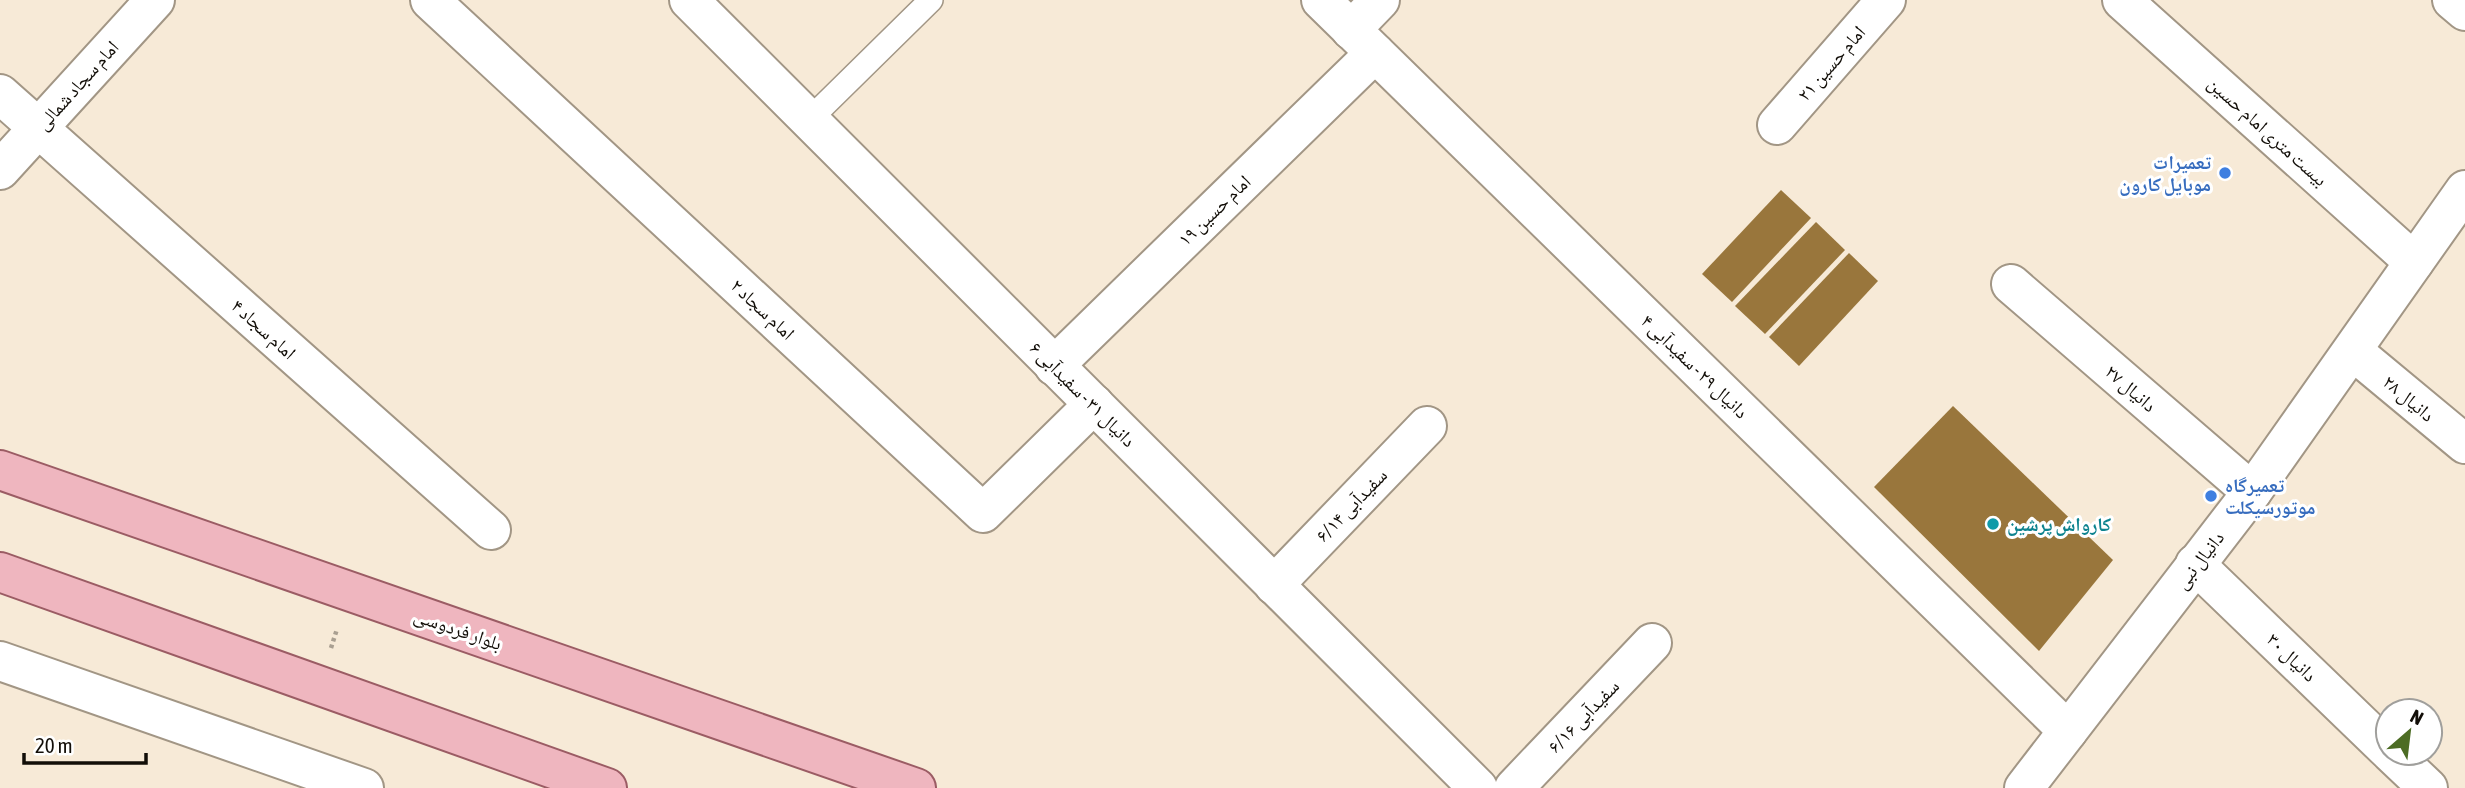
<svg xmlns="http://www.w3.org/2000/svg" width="2465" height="788" font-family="'Asap Condensed','Noto Naskh Arabic',sans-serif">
<rect width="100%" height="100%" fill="#f7ead7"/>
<g fill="#99763c">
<path d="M1781 190 1811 218 1732 302 1702 274Z"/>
<path d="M1816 222 1845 250 1765 334 1735 306Z"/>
<path d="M1849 253 1878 281 1799 366 1769 337Z"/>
<path d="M1953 406 2113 560 2039 651 1874 487Z"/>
</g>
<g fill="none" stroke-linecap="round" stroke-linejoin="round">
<defs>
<path id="service" d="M809 120 931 0"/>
<g id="minor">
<path d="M430 0 983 513 1094 404"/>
<path d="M689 0 1478 788"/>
<path d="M1321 0 2068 731"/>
<path d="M2452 0 2465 11"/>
<path d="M1351 30 1380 0"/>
<path d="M0 94 491 530"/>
<path d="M1777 125 1886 0"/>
<path d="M0 170 155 0"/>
<path d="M2011 284 2252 492"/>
<path d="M2353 351 2465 444"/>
<path d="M1054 366 1375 53"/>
<path d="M2195 564 2388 750"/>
<path d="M1274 585 1427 426"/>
<path d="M0 661 364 788"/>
<path d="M2391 753 2428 788"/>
<path d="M1514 788 1652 643"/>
</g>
<g id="secondary">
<path d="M2122 0 2414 262"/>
<path d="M2024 788 2252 492 2465 190"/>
</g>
<g id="primary">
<path d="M0 470 916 788"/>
<path d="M0 572 607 788"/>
</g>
</defs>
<use href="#service" stroke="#a29685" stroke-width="26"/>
<use href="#minor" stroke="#a29685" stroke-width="42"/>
<use href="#secondary" stroke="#a29685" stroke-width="42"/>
<use href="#primary" stroke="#9b5c64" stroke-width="42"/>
<path stroke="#a99f91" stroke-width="4.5" stroke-dasharray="3.5 3.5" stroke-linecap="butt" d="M331 648 337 629"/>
<use href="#service" stroke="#fff" stroke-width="23"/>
<use href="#minor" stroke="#fff" stroke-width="38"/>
<use href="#secondary" stroke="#fff" stroke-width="38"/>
<use href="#primary" stroke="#efb6bf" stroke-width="38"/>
</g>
<g fill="#3f7fe0" stroke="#fff" stroke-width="2.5">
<circle cx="2225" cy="173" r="7"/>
<circle cx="2211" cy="496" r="7"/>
</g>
<circle fill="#0f9aa8" stroke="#fff" stroke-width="2.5" cx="1993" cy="524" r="7"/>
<g text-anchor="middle" stroke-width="6" stroke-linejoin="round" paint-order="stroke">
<g font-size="19" fill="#120e08" stroke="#fff">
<text transform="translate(1831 63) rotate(-49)" y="7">امام حسین ۲۱</text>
<text transform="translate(77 85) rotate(-48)" y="7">امام سجاد شمالی</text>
<text transform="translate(2268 131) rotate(42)" y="7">بیست متری امام حسین</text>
<text transform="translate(1214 210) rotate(-44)" y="7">امام حسین ۱۹</text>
<text transform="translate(763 309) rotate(43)" y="7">امام سجاد ۲</text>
<text transform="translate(264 329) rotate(42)" y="7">امام سجاد ۴</text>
<text transform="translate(1695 366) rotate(44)" y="7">دانیال ۲۹ - سفیدآبی ۴</text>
<text transform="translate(2131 388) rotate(41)" y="7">دانیال ۲۷</text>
<text transform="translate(1083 394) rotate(45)" y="7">دانیال ۳۱ - سفیدآبی ۶</text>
<text transform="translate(2409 398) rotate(40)" y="7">دانیال ۲۸</text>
<text transform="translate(1351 505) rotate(-46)" y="7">سفیدآبی ۶/۱۴</text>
<text transform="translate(2199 560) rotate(-52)" y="7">دانیال نبی</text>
<text transform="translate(458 629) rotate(19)" y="7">بلوار فردوسی</text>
<text transform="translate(2292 657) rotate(44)" y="7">دانیال ۳۰</text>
<text transform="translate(1583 716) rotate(-46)" y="7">سفیدآبی ۶/۱۶</text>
</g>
<g font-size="19" font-weight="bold" fill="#366cbe" stroke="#fff" text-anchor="end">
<text x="2211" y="169">تعمیرات<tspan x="2211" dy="22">موبایل کارون</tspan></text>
<text x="2225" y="492" text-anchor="start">تعمیرگاه<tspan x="2225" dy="22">موتورسیکلت</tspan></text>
</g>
<g font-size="19" font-weight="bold" fill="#0d838f" stroke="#fff" text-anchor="start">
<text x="2007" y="531">کارواش پرشین</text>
</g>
</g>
<g transform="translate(2409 732) rotate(28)"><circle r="33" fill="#ffffff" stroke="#a09f9c" stroke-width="2"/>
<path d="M0-5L12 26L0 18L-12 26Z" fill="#4c6c23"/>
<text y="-10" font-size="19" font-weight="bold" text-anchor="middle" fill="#120e08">N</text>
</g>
<path d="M24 753v10h122v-10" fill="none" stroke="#120e08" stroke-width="3.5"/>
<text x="35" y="753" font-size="21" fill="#120e08" stroke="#ffffff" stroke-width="5" paint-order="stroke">20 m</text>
</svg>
